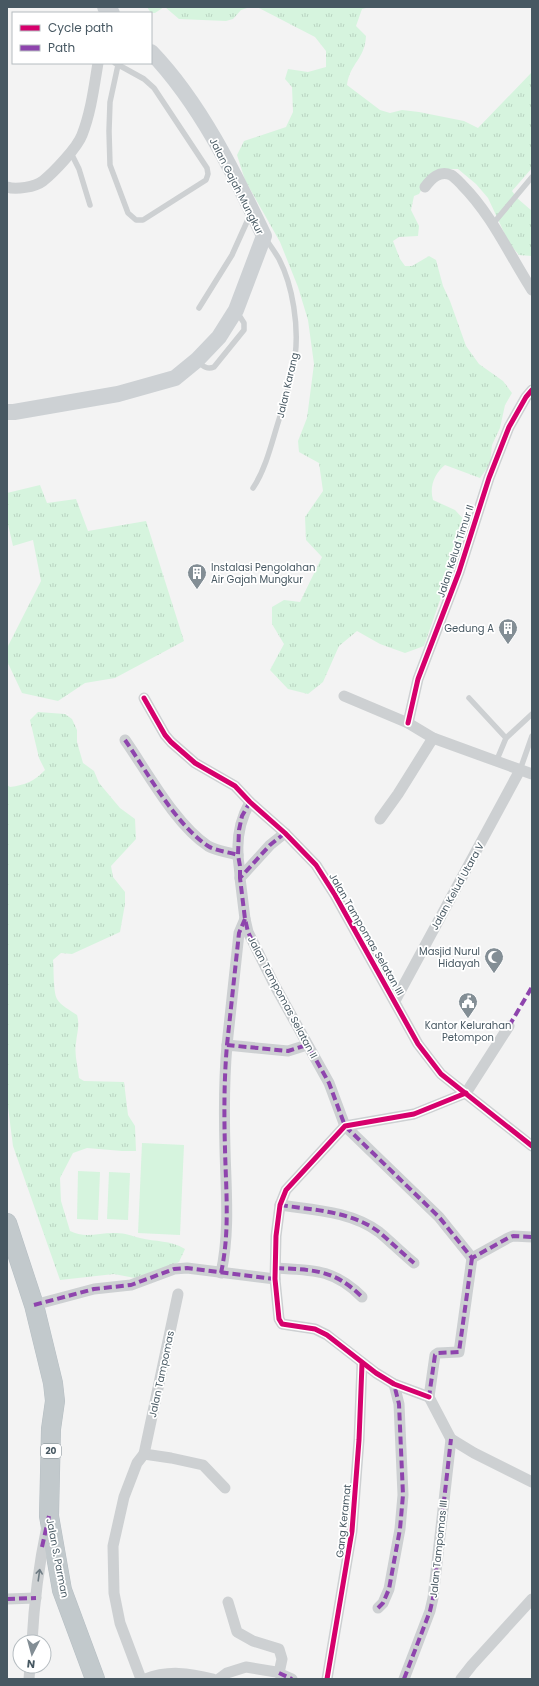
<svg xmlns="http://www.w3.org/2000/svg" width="539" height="1686" font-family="Poppins,sans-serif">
<defs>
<pattern id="grass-tufts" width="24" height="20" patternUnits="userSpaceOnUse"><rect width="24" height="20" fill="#d6f4de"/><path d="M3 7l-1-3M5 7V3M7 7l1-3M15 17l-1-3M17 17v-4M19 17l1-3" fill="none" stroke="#b9d3c1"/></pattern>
</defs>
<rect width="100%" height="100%" fill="#f3f3f3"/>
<g fill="url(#grass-tufts)">
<path d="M147 7H164L155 13H151Z"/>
<path d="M165 7H250L241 10 233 19 226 21 179 19Z"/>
<path d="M257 7H370L362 9 356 26 366 36C365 59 350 63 347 85L380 110 390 113 402 110 419 112 464 121 478 128 532 72V168L512 191 517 198 532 211V256L519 255 509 243 488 198 476 184 458 169H444L424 185 419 194 414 196 411 210 419 226 418 236 399 237 393 241 400 259 405 266H412L429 256 436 260 443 286 450 301 466 346 479 364 503 381 512 393 505 405 500 428 492 445 490 464 480 478 445 465C435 473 429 486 433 500L455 510 467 523 424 646 405 653 380 644 357 631 339 646 323 682 308 694 288 689 270 670 284 644 272 624V607L284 600 300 602 322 557 306 540 305 517 323 491 319 463 299 452 298 441 307 418 314 364 308 320 298 287 280 242 245 180 237 155 244 141 286 127 293 112 292 87 285 79 288 69 308 72 326 67V51L315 37Z"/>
<path d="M40 485 47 503 76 499 88 531 146 521 184 641 115 678 85 683 58 701 22 693 7 661V648L41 581 33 540 13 546 7 520V493Z"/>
<path d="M38 712 65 714 72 719 77 730V742L83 763 94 771 99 783 120 808 135 819 136 839 111 866 113 877 125 892V904L120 932 72 954 61 953 53 960C54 969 53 991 57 999 61 1006 70 1010 77 1015 80 1026 77 1032 76 1043 74 1054 78 1067 79 1078L84 1081 124 1082 128 1115 135 1126 136 1151H122L87 1148 73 1153 60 1178 61 1201 70 1231C85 1239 101 1232 116 1233 125 1233 132 1236 140 1238 156 1242 170 1240 185 1249L179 1262 166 1269 140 1279 114 1274 60 1280 13 1146 7 1099V785L10 787C25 785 35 781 45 770L39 758 30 720Z"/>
</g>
<g fill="#d6f4de">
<path d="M142 1143 184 1145 180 1235 138 1233Z"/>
<path d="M78 1171 100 1172 98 1220 77 1219Z"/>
<path d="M109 1172 130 1173 128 1220 107 1219Z"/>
</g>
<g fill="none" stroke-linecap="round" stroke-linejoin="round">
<defs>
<path id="trunk" d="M7 1223 34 1305 53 1383 55 1401 51 1429 49 1516 62 1590 95 1679"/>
</defs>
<use href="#trunk" stroke="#b6bec3" stroke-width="20"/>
<g stroke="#cdd0d2" stroke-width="5.5">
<path d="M115 63 144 79 154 88 207 168 208 174 206 180 143 220H136L128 213 110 165 109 131 110 102 118 65"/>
<path d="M71 153 79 169 90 205"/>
<path d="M492 225 532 177"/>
<path d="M199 308 232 255 250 215"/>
<path d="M197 361C203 366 207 370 214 367L244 330V323L237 312"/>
<path d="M253 488C265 470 271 446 277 426 284 403 292 380 295 357 299 327 293 286 279 259 275 252 270 245 265 238"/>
<path d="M469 698 506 738"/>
<path d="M496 762 506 738 532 714"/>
<path d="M520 770 532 736"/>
</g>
<g stroke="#cdd0d2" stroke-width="11">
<path d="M7 187C16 190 35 187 43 181 54 172 77 148 82 135 91 112 94 87 98 63"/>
<path d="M425 187C431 179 439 170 451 175 455 177 459 182 462 185 492 215 510 256 532 290"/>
<path d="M344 696 408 723 433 738 532 774"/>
<path d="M144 698 165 735 171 742 195 763 235 786 250 802 285 833 316 865 335 895 418 1044 441 1074 532 1146"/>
<path d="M408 723 418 679 459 572 489 478 509 427 526 397 532 390"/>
<path d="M125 740C148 773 175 824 208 846 216 851 229 852 238 855"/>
<path d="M380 819 398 794 433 738"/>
<path d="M285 833 270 845 240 878 245 919 248 932 275 986 329 1083 345 1126 439 1217 472 1258 508 1238 513 1236 532 1237"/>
<path d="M240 878C240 869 238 861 238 853 237 834 241 818 250 802"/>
<path d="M395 1001 520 770"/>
<path d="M227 1045 239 933 245 919"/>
<path d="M466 1093 509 1026"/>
<path d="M280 1205C313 1210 351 1211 379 1232 391 1242 402 1253 414 1263"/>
<path d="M472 1258 459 1352 438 1353 435 1355 429 1397 451 1439 474 1453 532 1482"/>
<path d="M276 1268C313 1270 334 1269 362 1297"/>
<path d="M221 1273C230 1232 226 1191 225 1149 224 1114 224 1079 227 1045L288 1051 307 1045"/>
<path d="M178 1294 144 1454 171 1458 203 1465 225 1488"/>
<path d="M34 1305 94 1289 131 1285 174 1269 187 1268 275 1279"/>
<path d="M429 1397 394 1384 376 1373 327 1335 315 1329 282 1324 279 1319 275 1279 276 1236 280 1205 286 1190 345 1126 414 1114 466 1093"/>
<path d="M7 1599 36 1598"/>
<path d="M228 1602 237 1632 253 1641 279 1649 282 1659 279 1673"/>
<path d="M378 1608 383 1603 389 1589 400 1529 403 1495 399 1404 394 1384"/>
<path d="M32 1642C34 1603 39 1564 47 1526"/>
<path d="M29 1679 30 1666"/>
<path d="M141 1679 120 1623 114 1593 113 1546 124 1497 137 1463 144 1454"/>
<path d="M145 1679C168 1670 189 1673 213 1679"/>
<path d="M219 1679 227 1673 246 1667 276 1672 292 1679"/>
<path d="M327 1679 352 1531 359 1440 362 1364"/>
<path d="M404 1679 430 1611 433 1598 451 1439"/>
<path d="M461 1679 472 1665 532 1599"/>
</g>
<g stroke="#cdd1d4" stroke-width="16">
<path d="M105 7 112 13"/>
<path d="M7 412H14L118 394 175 378 197 360 219 337 236 310 264 236C234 173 200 103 151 52"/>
</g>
<use href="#trunk" stroke="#c2c9cc" stroke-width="19"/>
<g stroke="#8e44ad" stroke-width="4" stroke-dasharray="8 4" stroke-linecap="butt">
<path d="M125 740C148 773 175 824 208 846 216 851 229 852 238 855"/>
<path d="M285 833 270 845 240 878 245 919 248 932 275 986 329 1083 345 1126 439 1217 472 1258 508 1238 513 1236 532 1237"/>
<path d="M240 878V866L238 855 239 830 242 816 250 802 247 799"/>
<path d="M509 1026 532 987"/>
<path d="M227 1045 239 933 245 919"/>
<path d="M280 1205C313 1210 351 1211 379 1232 391 1242 402 1253 414 1263"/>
<path d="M276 1268C313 1270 334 1269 362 1297"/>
<path d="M221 1273C230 1232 226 1191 225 1149 224 1114 224 1079 227 1045L288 1051 307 1045"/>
<path d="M34 1305 94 1289 131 1285 174 1269 187 1268 275 1279"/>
<path d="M428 1396 429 1397 435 1355 438 1353 459 1352 472 1258"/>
<path d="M42 1547 49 1516"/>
<path d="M7 1599 36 1598"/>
<path d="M378 1608 383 1603 389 1589 400 1529 403 1495 399 1404 394 1384"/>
<path d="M279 1673 292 1679"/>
<path d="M404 1679 430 1611 433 1598 451 1439"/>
</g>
<defs>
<g id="cycleway">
<path d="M144 698 165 735 171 742 195 763 235 786 250 802 285 833 316 865 335 895 418 1044 441 1074 532 1146"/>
<path d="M408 723 418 679 459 572 489 478 509 427 526 397 532 390"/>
<path d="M429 1397 394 1384 376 1373 327 1335 315 1329 282 1324 279 1319 275 1279 276 1236 280 1205 286 1190 345 1126 414 1114 466 1093"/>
<path d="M327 1679 352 1531 359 1440 362 1364"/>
</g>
</defs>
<use href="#cycleway" stroke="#fff" stroke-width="8"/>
<use href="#cycleway" stroke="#d6006c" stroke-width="5"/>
</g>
<defs><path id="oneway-shaft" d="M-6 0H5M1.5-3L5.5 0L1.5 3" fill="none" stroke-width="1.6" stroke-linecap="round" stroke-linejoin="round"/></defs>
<use stroke="#6f7c84" href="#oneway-shaft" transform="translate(39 1575) rotate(-82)"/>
<defs>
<symbol id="building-pin" viewBox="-11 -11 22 30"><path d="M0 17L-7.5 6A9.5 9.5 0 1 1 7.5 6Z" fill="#838e95" stroke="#fff"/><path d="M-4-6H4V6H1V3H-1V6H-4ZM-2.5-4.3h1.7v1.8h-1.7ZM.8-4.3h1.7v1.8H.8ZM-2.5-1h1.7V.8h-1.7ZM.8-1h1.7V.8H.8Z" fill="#fff"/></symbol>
<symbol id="mosque-pin" viewBox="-11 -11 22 30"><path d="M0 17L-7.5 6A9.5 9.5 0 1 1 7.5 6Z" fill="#838e95" stroke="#fff"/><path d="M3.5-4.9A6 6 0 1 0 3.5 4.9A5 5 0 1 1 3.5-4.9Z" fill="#fff"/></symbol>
<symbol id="civic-pin" viewBox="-11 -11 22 30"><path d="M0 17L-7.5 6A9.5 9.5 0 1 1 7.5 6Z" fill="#838e95" stroke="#fff"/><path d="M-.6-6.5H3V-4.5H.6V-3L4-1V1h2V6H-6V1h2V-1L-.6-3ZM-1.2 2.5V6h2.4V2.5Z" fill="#fff"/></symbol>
</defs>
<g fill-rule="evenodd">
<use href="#building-pin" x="186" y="562" width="22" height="30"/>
<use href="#building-pin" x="497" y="617" width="22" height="30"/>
<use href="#mosque-pin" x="483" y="946" width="22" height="30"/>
<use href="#civic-pin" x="457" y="991" width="22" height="30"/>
</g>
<g text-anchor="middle" stroke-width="3.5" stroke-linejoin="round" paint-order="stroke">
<rect fill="#fff" stroke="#7e8a91" stroke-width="1" x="41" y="1444" width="20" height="14" rx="3"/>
<g font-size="9" font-weight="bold" fill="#475862">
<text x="51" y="1454">20</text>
</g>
<g font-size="10" fill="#475862" stroke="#fff">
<text transform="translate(237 186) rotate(63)" y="4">Jalan Gajah Mungkur</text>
<text transform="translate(287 385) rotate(-77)" y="4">Jalan Karang</text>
<text transform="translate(455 551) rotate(-72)" y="4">Jalan Kelud Timur II</text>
<text transform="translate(457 886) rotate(-61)" y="4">Jalan Kelud Utara V</text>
<text transform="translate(367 934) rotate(60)" y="4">Jalan Tampomas Selatan III</text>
<text transform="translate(283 997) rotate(62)" y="4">Jalan Tampomas Selatan II</text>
<text transform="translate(161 1374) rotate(-78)" y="4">Jalan Tampomas</text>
<text transform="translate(343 1521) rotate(-84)" y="4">Gang Keramat</text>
<text transform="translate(438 1549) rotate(-84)" y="4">Jalan Tampomas III</text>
<text transform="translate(58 1558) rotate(79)" y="4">Jalan S. Parman</text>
</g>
<g font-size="10" fill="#475862" stroke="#fff" text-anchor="end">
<text x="211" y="571" text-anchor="start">Instalasi Pengolahan<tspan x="211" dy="12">Air Gajah Mungkur</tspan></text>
<text x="494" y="632">Gedung A</text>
<text x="480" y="955">Masjid Nurul<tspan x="480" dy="12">Hidayah</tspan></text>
<text x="468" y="1029" text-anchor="middle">Kantor Kelurahan<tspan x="468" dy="12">Petompon</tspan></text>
</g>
</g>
<rect width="539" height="1686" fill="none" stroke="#475862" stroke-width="16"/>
<rect x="12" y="12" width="140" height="52" fill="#ffffff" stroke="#b5bcc0"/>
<rect x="20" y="25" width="20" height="6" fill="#d6006c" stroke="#b5bcc0"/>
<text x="48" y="32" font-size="12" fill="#475862">Cycle path</text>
<rect x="20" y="45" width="20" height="6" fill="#8e44ad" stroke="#b5bcc0"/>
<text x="48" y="52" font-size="12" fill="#475862">Path</text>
<g transform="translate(32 1654) rotate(186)"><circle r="19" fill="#ffffff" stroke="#b5bcc0"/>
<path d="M0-3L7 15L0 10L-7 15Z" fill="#838e95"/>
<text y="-6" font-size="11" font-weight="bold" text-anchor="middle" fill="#475862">N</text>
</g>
</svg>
